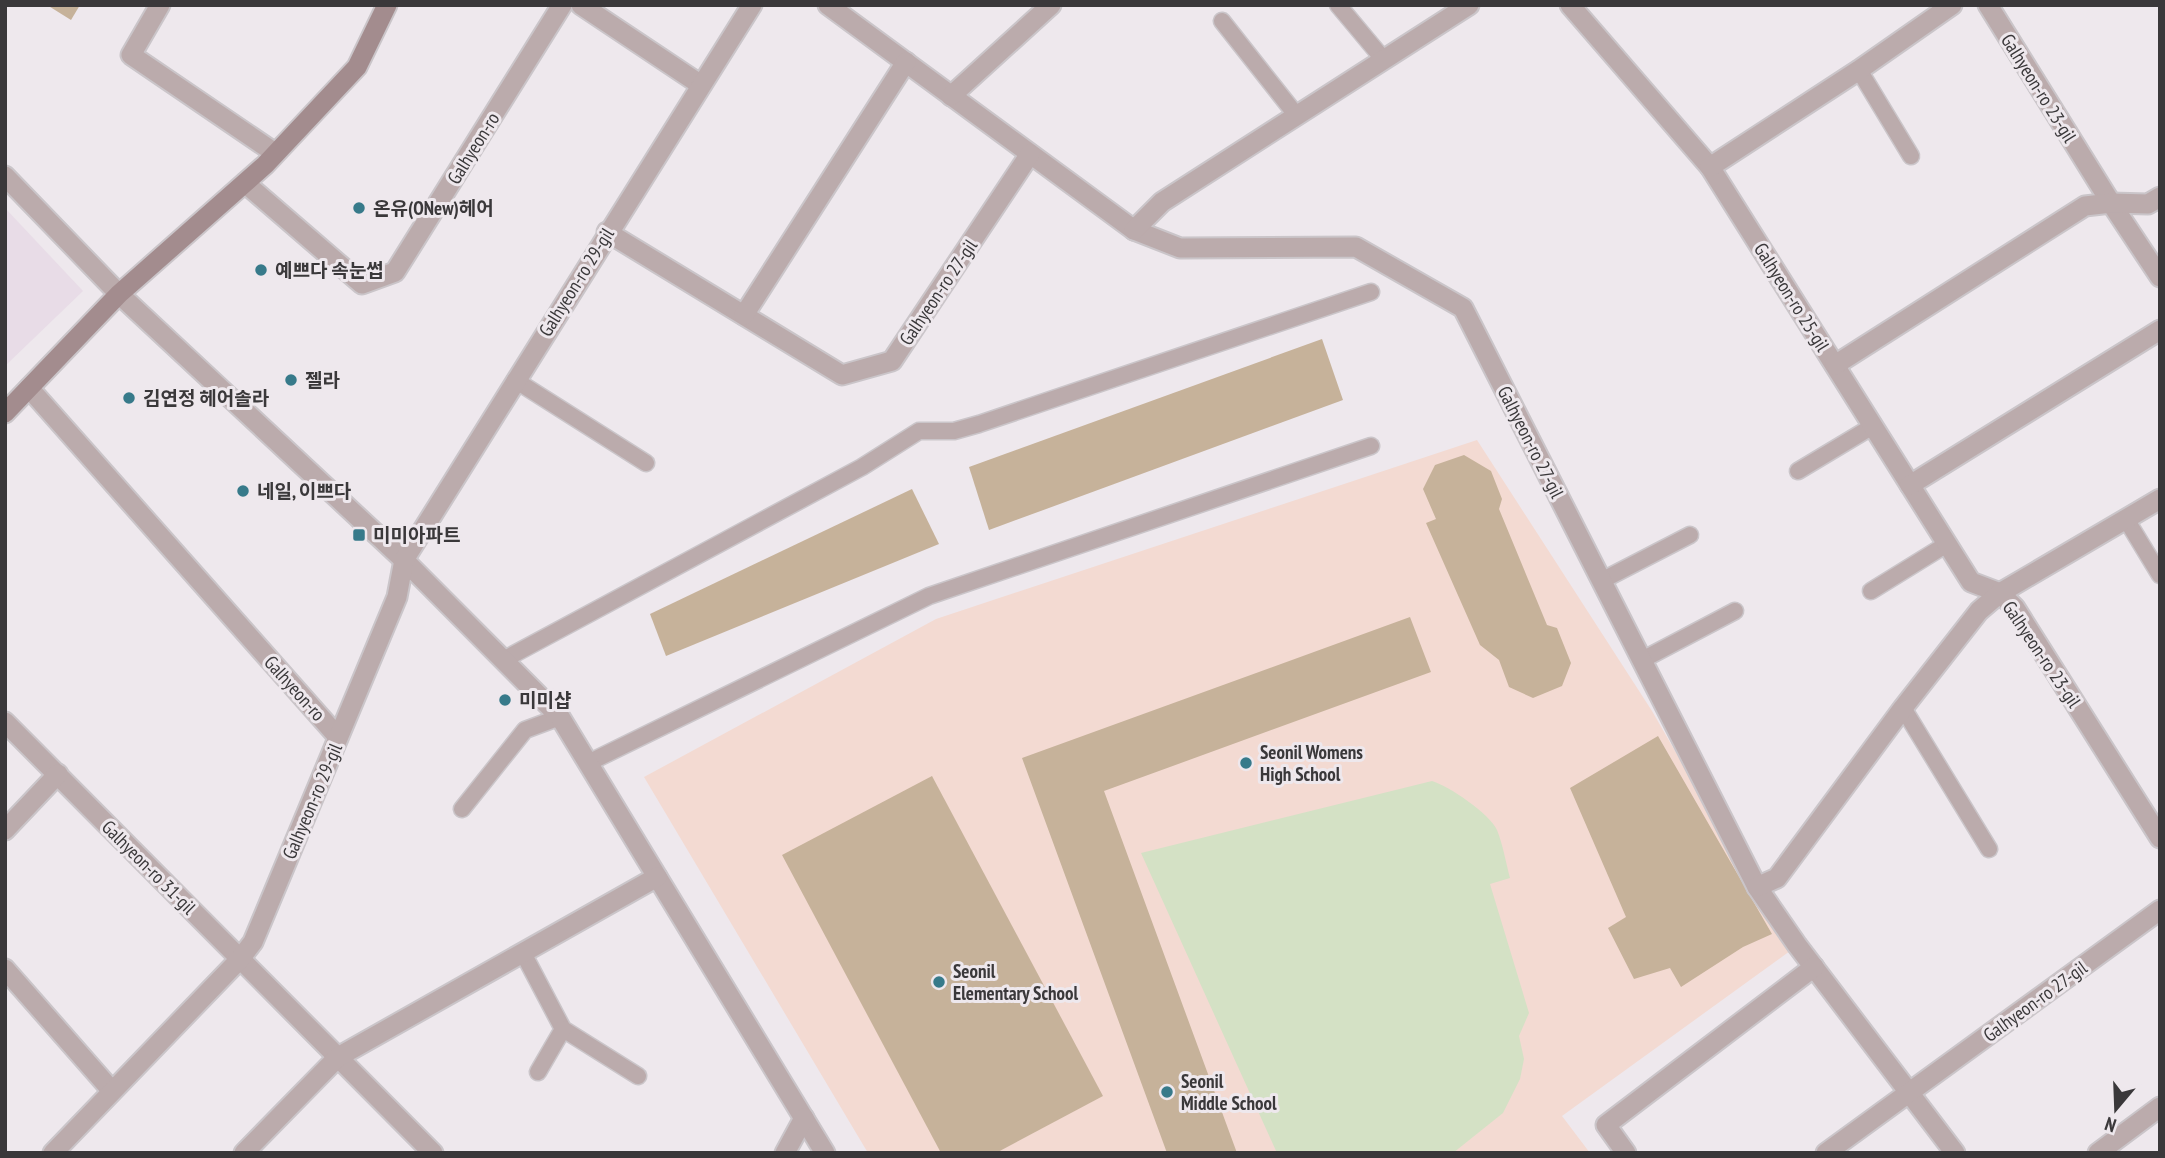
<svg xmlns="http://www.w3.org/2000/svg" width="2165" height="1158" font-family="'PT Sans Narrow','Noto Sans KR',sans-serif">
<rect width="100%" height="100%" fill="#eee8ed"/>
<path fill="#e8dce7" d="M5 208 83 291 5 366Z"/>
<path fill="#f3dad2" d="M1477 440 1652 711 1790 951 1562 1116 1590 1153H868L644 777 936 619Z"/>
<path fill="#d4e1c5" d="M1432 781C1449 786 1490 814 1497 830 1503 845 1506 863 1510 878L1490 884 1529 1013 1519 1036 1524 1059 1520 1079 1503 1113 1453 1153H1277L1141 853Z"/>
<g fill="#c6b29a">
<path d="M47 5H80L71 20Z"/>
<path d="M1322 339 1343 400 989 530 969 467Z"/>
<path d="M1464 455 1491 471 1502 499 1499 509 1547 625 1557 628 1571 663 1562 686 1533 698 1509 687 1499 660 1480 645 1426 523 1436 519 1423 489 1435 465Z"/>
<path d="M912 489 939 544 666 656 650 614Z"/>
<path d="M1410 617 1431 672 1104 791 1237 1153H1167L1022 758Z"/>
<path d="M1658 736 1772 934 1743 947 1681 987 1670 968 1634 979 1608 928 1626 917 1570 788Z"/>
<path d="M932 776 1103 1096 996 1153H941L782 855Z"/>
</g>
<g fill="none" stroke-linecap="round" stroke-linejoin="round">
<defs>
<g id="service">
<path d="M1338 5 1384 60"/>
<path d="M1222 21 1297 116"/>
<path d="M1859 70 1911 156"/>
<path d="M515 380 646 463"/>
<path d="M1798 471 1873 426"/>
<path d="M2126 519 2160 575"/>
<path d="M1601 581 1690 535"/>
<path d="M1871 591 1947 544"/>
<path d="M503 660 862 467 919 431H954L979 424 1371 292"/>
<path d="M1642 660 1735 611"/>
<path d="M1903 708 1989 849"/>
<path d="M588 763 929 596 1371 446"/>
<path d="M462 809 525 730 560 717"/>
<path d="M523 953 563 1029 638 1076"/>
<path d="M538 1072 563 1029"/>
</g>
<g id="minor">
<path d="M160 5 131 55 275 153"/>
<path d="M581 5 701 85"/>
<path d="M828 5 1134 230 1180 248 1356 247 1463 308 1757 887 1797 945 1955 1153"/>
<path d="M1570 5 1710 167 1971 582 2000 593 2015 608 2160 838"/>
<path d="M1988 5 2111 203 2160 277"/>
<path d="M951 96 1051 5"/>
<path d="M1710 167 1859 70 1952 5"/>
<path d="M5 176 119 294 404 560 560 717 825 1153"/>
<path d="M245 183 362 284 395 272 562 5"/>
<path d="M1134 230 1162 202 1469 5"/>
<path d="M607 232 842 375 892 361 1030 154"/>
<path d="M744 315 906 62"/>
<path d="M1835 365 2085 206 2111 203 2148 204 2160 197"/>
<path d="M29 388 338 737"/>
<path d="M1910 485 2160 330"/>
<path d="M5 722 433 1153"/>
<path d="M5 830 58 774"/>
<path d="M1757 887 1777 878 1903 708 1979 611 2000 593 2160 499"/>
<path d="M5 969 112 1091"/>
<path d="M53 1153 240 959 253 942 397 597 404 560 752 5"/>
<path d="M244 1153 338 1057 657 877"/>
<path d="M785 1153 804 1118"/>
<path d="M1626 1153 1606 1125 1814 967"/>
<path d="M1826 1153 2160 910"/>
<path d="M2098 1153 2160 1107"/>
</g>
<path id="secondary" d="M5 413 119 294 265 165 357 67 387 5"/>
</defs>
<use href="#service" stroke="#cac5c9" stroke-width="19"/>
<use href="#minor" stroke="#cac5c9" stroke-width="23"/>
<use href="#secondary" stroke="#cac5c9" stroke-width="23"/>
<use href="#service" stroke="#bbabac" stroke-width="16"/>
<use href="#minor" stroke="#bbabac" stroke-width="19"/>
<use href="#secondary" stroke="#a38c8e" stroke-width="19"/>
</g>
<g fill="#377a8a" stroke="#eee8ed" stroke-width="2.5">
<circle cx="359" cy="208" r="7"/>
<circle cx="261" cy="270" r="7"/>
<circle cx="291" cy="380" r="7"/>
<circle cx="129" cy="398" r="7"/>
<circle cx="243" cy="491" r="7"/>
<rect x="352" y="528" width="14" height="14" rx="3.5"/>
<circle cx="505" cy="700" r="7"/>
<circle cx="1246" cy="763" r="7"/>
<circle cx="939" cy="982" r="7"/>
<circle cx="1167" cy="1092" r="7"/>
</g>
<g text-anchor="middle" stroke-width="6" stroke-linejoin="round" paint-order="stroke">
<g font-size="19" fill="#3a383a" stroke="#eee8ed">
<text transform="translate(2039 88) rotate(58)" y="7">Galhyeon-ro 23-gil</text>
<text transform="translate(473 148) rotate(-58)" y="7">Galhyeon-ro</text>
<text transform="translate(576 282) rotate(-58)" y="7">Galhyeon-ro 29-gil</text>
<text transform="translate(938 292) rotate(-56)" y="7">Galhyeon-ro 27-gil</text>
<text transform="translate(1792 297) rotate(58)" y="7">Galhyeon-ro 25-gil</text>
<text transform="translate(1531 442) rotate(63)" y="7">Galhyeon-ro 27-gil</text>
<text transform="translate(2042 654) rotate(56)" y="7">Galhyeon-ro 23-gil</text>
<text transform="translate(295 688) rotate(48)" y="7">Galhyeon-ro</text>
<text transform="translate(312 801) rotate(-67)" y="7">Galhyeon-ro 29-gil</text>
<text transform="translate(149 867) rotate(45)" y="7">Galhyeon-ro 31-gil</text>
<text transform="translate(2035 1001) rotate(-36)" y="7">Galhyeon-ro 27-gil</text>
</g>
<g font-size="19" font-weight="bold" fill="#3a383a" stroke="#eee8ed" text-anchor="start">
<text x="373" y="215">온유(ONew)헤어</text>
<text x="275" y="277">예쁘다 속눈썹</text>
<text x="305" y="387">젤라</text>
<text x="143" y="405">김연정 헤어솔라</text>
<text x="257" y="498">네일, 이쁘다</text>
<text x="373" y="542">미미아파트</text>
<text x="519" y="707">미미샵</text>
<text x="1260" y="759">Seonil Womens<tspan x="1260" dy="22">High School</tspan></text>
<text x="953" y="978">Seonil<tspan x="953" dy="22">Elementary School</tspan></text>
<text x="1181" y="1088">Seonil<tspan x="1181" dy="22">Middle School</tspan></text>
</g>
</g>
<rect width="2165" height="1158" fill="none" stroke="#3a383a" stroke-width="14"/>
<g transform="translate(2116 1109) rotate(199)" stroke="#eee8ed" stroke-width="5" paint-order="stroke">
<path d="M0-5L12 26L0 18L-12 26Z" fill="#3a383a"/>
<text y="-10" font-size="19" font-weight="bold" text-anchor="middle" fill="#3a383a">N</text>
</g>
</svg>
